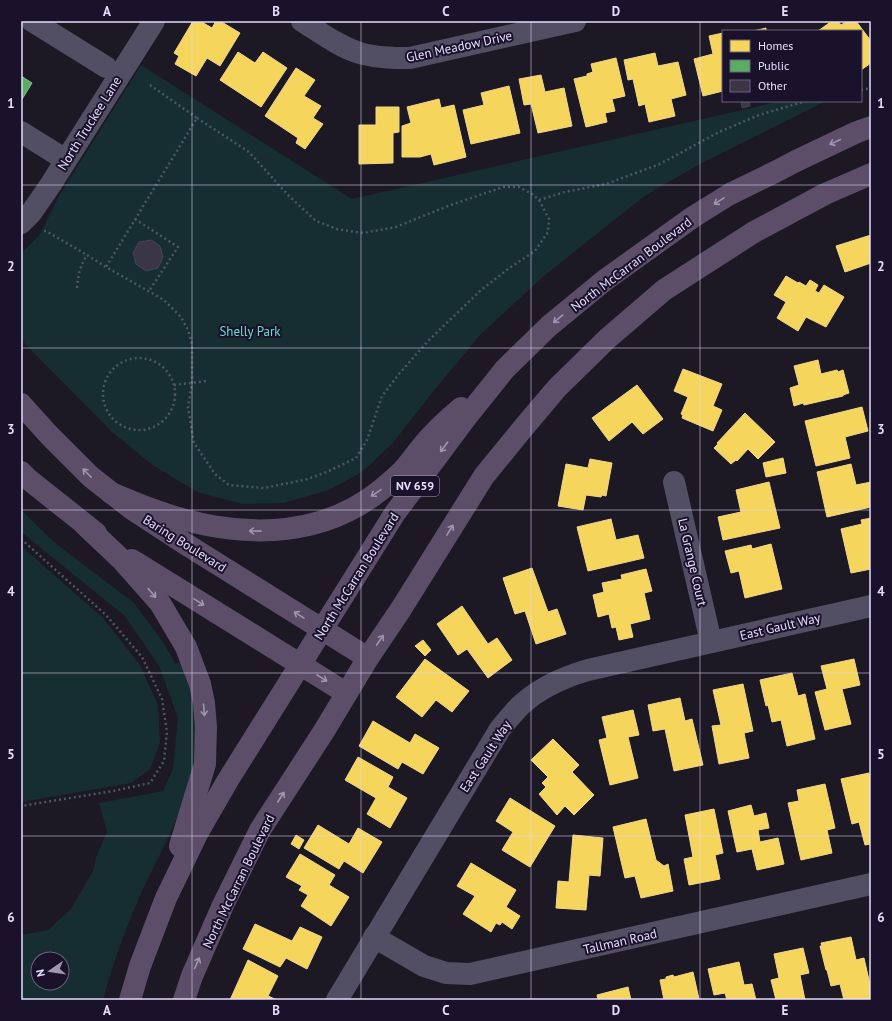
<svg xmlns="http://www.w3.org/2000/svg" width="892" height="1021" font-family="'PT Sans',sans-serif">
<rect width="100%" height="100%" fill="#1c1824"/>
<g fill="#162d31" fill-rule="evenodd">
<path d="M141 65 352 199 781 101 824 102 700 164 646 195 545 275 480 335 432 393 392 444 362 472 329 490 284 503 242 504 197 492 154 466 113 433 25 344 21 337V254L40 234 60 194Z"/>
<path d="M21 510 55 543 134 603 163 642 176 664 181 662C191 689 198 719 197 748 196 754 195 760 193 766 185 810 162 849 143 889 127 925 113 962 103 1000H21V935L48 930 71 909 93 871 96 857 107 832 99 803 163 791 173 769 178 718 159 666 125 616 21 532ZM38 959H62V983H38Z"/>
<path d="M21 546 103 618 140 665 158 705 160 743 150 769 131 783 21 802Z"/>
</g>
<g fill="#f6d55c" stroke="#f1d78c">
<path d="M193 21H200L212 28 216 21H220L240 33 220 66 207 58 196 76 175 64 179 56 174 53Z"/>
<path d="M832 21H838L841 25 847 21H856L871 41V63L861 70V31H818Z"/>
<path d="M766 28V31H753L762 29Z"/>
<path d="M723 33V91L703 96 694 59 713 54 709 36Z"/>
<path d="M238 52 255 63 263 52 287 68 261 107 220 80Z"/>
<path d="M655 53 658 66 678 62 686 95 671 99 675 116 649 122 645 104 639 106 633 79 628 80 624 60Z"/>
<path d="M616 58 625 96 612 99 615 111 605 113 607 122 586 127 574 79 587 76V74L593 72 591 64Z"/>
<path d="M296 68 315 80 304 96 321 106 313 118 323 124 305 149 296 143 298 138 265 116Z"/>
<path d="M541 75 545 92 564 88 572 126 538 133 531 104 524 105 519 79Z"/>
<path d="M509 86 520 133 471 144 463 110 484 105 481 93Z"/>
<path d="M439 99 441 108 454 105 466 157 434 165 431 154 420 157H402V126L411 123 407 107Z"/>
<path d="M376 107H399V132L393 133V163L359 164V125H376Z"/>
<path d="M871 235V263L845 272 836 246Z"/>
<path d="M786 276 798 283 799 282 806 286 810 280 818 285 815 291 819 293 824 285 844 297 826 327 806 317 798 331 777 318 786 302 774 295Z"/>
<path d="M818 360 821 374 837 370 838 372 843 370 849 393 843 395V396L804 405 803 403 794 406 790 388 799 385 794 366Z"/>
<path d="M683 369 722 384 713 406 722 410 713 431 682 418 683 415 681 414 688 397 674 391Z"/>
<path d="M637 385 663 419 643 434 632 422 609 441 592 418Z"/>
<path d="M862 407 868 431 845 437 850 458 816 466 805 421Z"/>
<path d="M745 413 775 442 758 459 748 449 737 461 736 460 731 464 714 448 718 444 717 443Z"/>
<path d="M783 458 786 473 766 477 763 463Z"/>
<path d="M590 459 612 463 606 496 602 495 601 497 586 495 583 510 558 506 566 464 588 468Z"/>
<path d="M851 464 856 485 871 482V507L827 517 817 472Z"/>
<path d="M769 482 780 528 723 540 718 517 741 512 736 490Z"/>
<path d="M871 518V569L851 573 841 529 862 524 861 520Z"/>
<path d="M611 519 616 540 638 535 644 558 588 571 577 527Z"/>
<path d="M771 544 782 589 745 598 739 571 731 573 725 551 751 545 752 549Z"/>
<path d="M532 568 548 612 557 609 566 634 536 644 525 611 515 614 503 578Z"/>
<path d="M646 569 652 591 644 593 650 619 630 624 633 637 619 640 616 627 612 628 609 614 598 617 593 595 604 592 602 583 622 579 621 575Z"/>
<path d="M462 606 488 644 497 638 512 660 488 678 467 649 458 655 437 624Z"/>
<path d="M423 640 431 650 425 656 415 646Z"/>
<path d="M425 659 469 691 452 712 436 700 422 717 396 697Z"/>
<path d="M854 659 860 685 842 689 851 724 825 730 815 692 827 689 821 666Z"/>
<path d="M792 673 798 696 805 694 815 739 787 746 781 720 772 722 768 705 766 706 760 680Z"/>
<path d="M743 684 753 731 744 733 749 758 719 764 712 726 721 725 713 690Z"/>
<path d="M680 698 685 721 692 719 703 765 674 771 665 729 653 731 648 705Z"/>
<path d="M633 710 639 735 628 737 638 778 610 785 599 740 607 738 602 717Z"/>
<path d="M373 721 410 743 415 734 439 748 423 774 402 762 398 769 359 746Z"/>
<path d="M553 739 579 765 572 772 594 795 574 815 565 806 557 815 539 794 546 787 542 783 548 777 531 760Z"/>
<path d="M358 757 393 777 388 787 407 798 390 828 367 814 376 798 345 780Z"/>
<path d="M869 773 871 780V844L865 845 859 822 852 824 841 779Z"/>
<path d="M825 784 835 828 827 830 832 853 801 860 788 803 799 801 797 790Z"/>
<path d="M510 798 555 826 530 867 502 850 513 832 496 821Z"/>
<path d="M751 805 754 816 766 813 769 828 758 830 760 842 778 838 784 864 757 870 752 849 737 852 728 811Z"/>
<path d="M714 809 723 853 715 855 720 879 689 885 684 859 693 857 685 815Z"/>
<path d="M646 819 656 860 664 866 668 864 673 891 641 898 635 876 625 878 613 827Z"/>
<path d="M318 825 349 844 358 828 382 842 363 873 344 861 339 869 304 848Z"/>
<path d="M296 835 304 840 299 849 291 844Z"/>
<path d="M573 835 603 838 600 876 589 875 586 910 556 908 558 881 569 882Z"/>
<path d="M300 854 335 875 329 885 349 897 331 926 301 906 308 895 299 890 302 886 286 877Z"/>
<path d="M471 863 516 890 506 907 520 916 512 929 502 922 500 925 496 923 491 932 463 914 475 896 457 886Z"/>
<path d="M255 924 292 941 300 927 322 937 307 969 286 958 280 967 243 949Z"/>
<path d="M851 937 856 960 864 958 871 989V1000H844L840 984 831 986 827 970H826L820 946H822L821 943Z"/>
<path d="M803 948 809 973 800 975 805 1000H776L771 980 779 978 774 954Z"/>
<path d="M248 960 278 976 268 996 277 1000H230Z"/>
<path d="M739 962 744 985 752 984 756 1000H727L725 993 714 995 708 969Z"/>
<path d="M693 972 699 999 693 1000H664L660 980 666 979V977L673 975 674 977Z"/>
<path d="M628 987 631 1000H598L597 995Z"/>
</g>
<path fill="#5aae61" stroke="#84bc90" d="M21 76 32 83 21 101Z"/>
<g fill="#3b3645" stroke="#4a4356">
<path d="M741 101H749L750 106 742 108Z"/>
<path d="M151 240 160 246 163 257 158 268 146 271 136 264 133 253 139 242Z"/>
</g>
<g fill="none" stroke-linecap="round" stroke-linejoin="round">
<g stroke="#4d5665" stroke-width="2.5" stroke-dasharray="2 3" stroke-linecap="butt">
<path d="M150 85 197 118"/>
<path d="M861 90 871 88"/>
<path d="M197 118 249 152 288 195 316 221 337 229 363 233 396 227 448 206 503 187H519L532 194 539 200 549 219 548 232 535 251 508 269 480 291 428 341 399 374 382 396 367 440 356 458 329 471 308 479 264 488 229 485 215 474 194 443 188 408 192 382V344L188 330 181 317 164 300 106 267Z"/>
<path d="M539 200 565 192 606 184 660 164 719 132 759 115 806 101"/>
<path d="M135 219 178 247 149 291"/>
<path d="M44 231H46L87 255"/>
<path d="M77 288C78 275 80 266 87 255L106 267"/>
<circle cx="139" cy="394" r="36"/>
<path d="M174 385 206 381"/>
<path d="M21 539 106 615 142 657 162 699 167 732 164 761 150 783 113 791 21 806"/>
</g>
<g stroke="#524e64" stroke-width="22">
<path d="M32 21 106 67"/>
<path d="M302 21C321 33 341 48 363 54 379 58 394 58 410 58L575 21"/>
<path d="M21 132 66 160"/>
<path d="M21 223 31 213 51 184 154 21"/>
<path d="M674 482 711 642"/>
<path d="M374 937 424 966 446 973 470 974 871 884"/>
<path d="M337 1000 500 729C507 721 513 713 520 706 539 688 564 677 588 670L871 606"/>
</g>
<g stroke="#5c4e68" stroke-width="22">
<path d="M21 404 49 435 91 477 132 509 184 543 368 658"/>
<path d="M21 472 28 479 96 533"/>
<path d="M111 493C126 499 141 506 157 511 232 538 317 542 382 489 390 482 398 476 405 468 415 456 424 442 436 431 443 423 452 416 461 408"/>
<path d="M85 525 122 560 160 603 186 647 200 684 204 703 206 727 205 764 180 846"/>
<path d="M132 560 346 693"/>
<path d="M130 1000 140 966 166 898 198 832 228 780 395 513 465 419 505 369 549 326 605 280 693 217 730 194 775 172 796 161 857 132 871 127"/>
<path d="M184 1000 192 976 223 905 260 830 324 731 368 658 401 609 484 476 524 427 557 388 607 339 664 290 754 232 825 194 871 174"/>
</g>
</g>
<defs><path id="oneway-shaft" d="M-6 0H5M1.5-3L5.5 0L1.5 3" fill="none" stroke-width="1.6" stroke-linecap="round" stroke-linejoin="round"/></defs>
<g stroke="#a096b2">
<use href="#oneway-shaft" transform="translate(835 142) rotate(155)"/>
<use href="#oneway-shaft" transform="translate(719 201) rotate(148)"/>
<use href="#oneway-shaft" transform="translate(558 319) rotate(140)"/>
<use href="#oneway-shaft" transform="translate(444 447) rotate(127)"/>
<use href="#oneway-shaft" transform="translate(87 473) rotate(-135)"/>
<use href="#oneway-shaft" transform="translate(376 493) rotate(146)"/>
<use href="#oneway-shaft" transform="translate(450 530) rotate(-58)"/>
<use href="#oneway-shaft" transform="translate(255 531) rotate(-179)"/>
<use href="#oneway-shaft" transform="translate(152 593) rotate(50)"/>
<use href="#oneway-shaft" transform="translate(199 602) rotate(32)"/>
<use href="#oneway-shaft" transform="translate(299 615) rotate(-148)"/>
<use href="#oneway-shaft" transform="translate(380 640) rotate(-56)"/>
<use href="#oneway-shaft" transform="translate(322 678) rotate(32)"/>
<use href="#oneway-shaft" transform="translate(204 710) rotate(85)"/>
<use href="#oneway-shaft" transform="translate(281 797) rotate(-57)"/>
<use href="#oneway-shaft" transform="translate(197 963) rotate(-66)"/>
</g>
<path fill="none" stroke="#e5ddfd" stroke-width="1" stroke-opacity="0.55" d="M192 21V1000M361 21V1000M531 21V1000M700 21V1000M21 185H871M21 348H871M21 510H871M21 673H871M21 836H871"/>
<g text-anchor="middle" stroke-width="4" stroke-linejoin="round" paint-order="stroke">
<rect fill="#1a122a" stroke="#a8a0be" stroke-width="1" x="391" y="476" width="48" height="20" rx="3"/>
<g font-size="12" font-weight="bold" fill="#e5ddfd">
<text x="415" y="490">NV 659</text>
</g>
<g font-size="13" fill="#e5ddfd" stroke="#1a122a">
<text transform="translate(459 46) rotate(-12)" y="5">Glen Meadow Drive</text>
<text transform="translate(89 123) rotate(-58)" y="5">North Truckee Lane</text>
<text transform="translate(631 264) rotate(-37)" y="5">North McCarran Boulevard</text>
<text transform="translate(185 543) rotate(32)" y="5">Baring Boulevard</text>
<text transform="translate(693 562) rotate(77)" y="5">La Grange Court</text>
<text transform="translate(356 576) rotate(-58)" y="5">North McCarran Boulevard</text>
<text transform="translate(780 626) rotate(-13)" y="5">East Gault Way</text>
<text transform="translate(485 756) rotate(-57)" y="5">East Gault Way</text>
<text transform="translate(238 881) rotate(-64)" y="5">North McCarran Boulevard</text>
<text transform="translate(620 941) rotate(-13)" y="5">Tallman Road</text>
</g>
<g font-size="13" fill="#6bdbd0" stroke="#1a122a">
<text x="250" y="336">Shelly Park</text>
</g>
</g>
<rect width="892" height="1021" fill="none" stroke="#1a122a" stroke-width="44"/>
<rect x="722" y="30" width="140" height="72" fill="#1a122a" stroke="#6b637e"/>
<rect x="730" y="40" width="20" height="12" fill="#f6d55c" stroke="#6b637e"/>
<text x="758" y="50" font-size="12" fill="#e5ddfd">Homes</text>
<rect x="730" y="60" width="20" height="12" fill="#5aae61" stroke="#6b637e"/>
<text x="758" y="70" font-size="12" fill="#e5ddfd">Public</text>
<rect x="730" y="80" width="20" height="12" fill="#3b3645" stroke="#6b637e"/>
<text x="758" y="90" font-size="12" fill="#e5ddfd">Other</text>
<g transform="translate(50 971) rotate(257)"><circle r="19" fill="#1a122a" stroke="#6b637e"/>
<path d="M0-3L7 15L0 10L-7 15Z" fill="#9f98b1"/>
<text y="-6" font-size="11" font-weight="bold" text-anchor="middle" fill="#e5ddfd">N</text>
</g>
<rect x="22" y="22" width="848" height="977" fill="none" stroke="#e5ddfd" stroke-width="1.5"/>
<g font-size="13" text-anchor="middle" font-weight="bold" fill="#e5ddfd">
<text x="107" y="16">A</text>
<text x="276" y="16">B</text>
<text x="446" y="16">C</text>
<text x="616" y="16">D</text>
<text x="785" y="16">E</text>
<text x="11" y="108">1</text>
<text x="881" y="108">1</text>
<text x="11" y="271">2</text>
<text x="881" y="271">2</text>
<text x="11" y="434">3</text>
<text x="881" y="434">3</text>
<text x="11" y="596">4</text>
<text x="881" y="596">4</text>
<text x="11" y="759">5</text>
<text x="881" y="759">5</text>
<text x="11" y="922">6</text>
<text x="881" y="922">6</text>
<text x="107" y="1015">A</text>
<text x="276" y="1015">B</text>
<text x="446" y="1015">C</text>
<text x="616" y="1015">D</text>
<text x="785" y="1015">E</text>
</g>
</svg>
